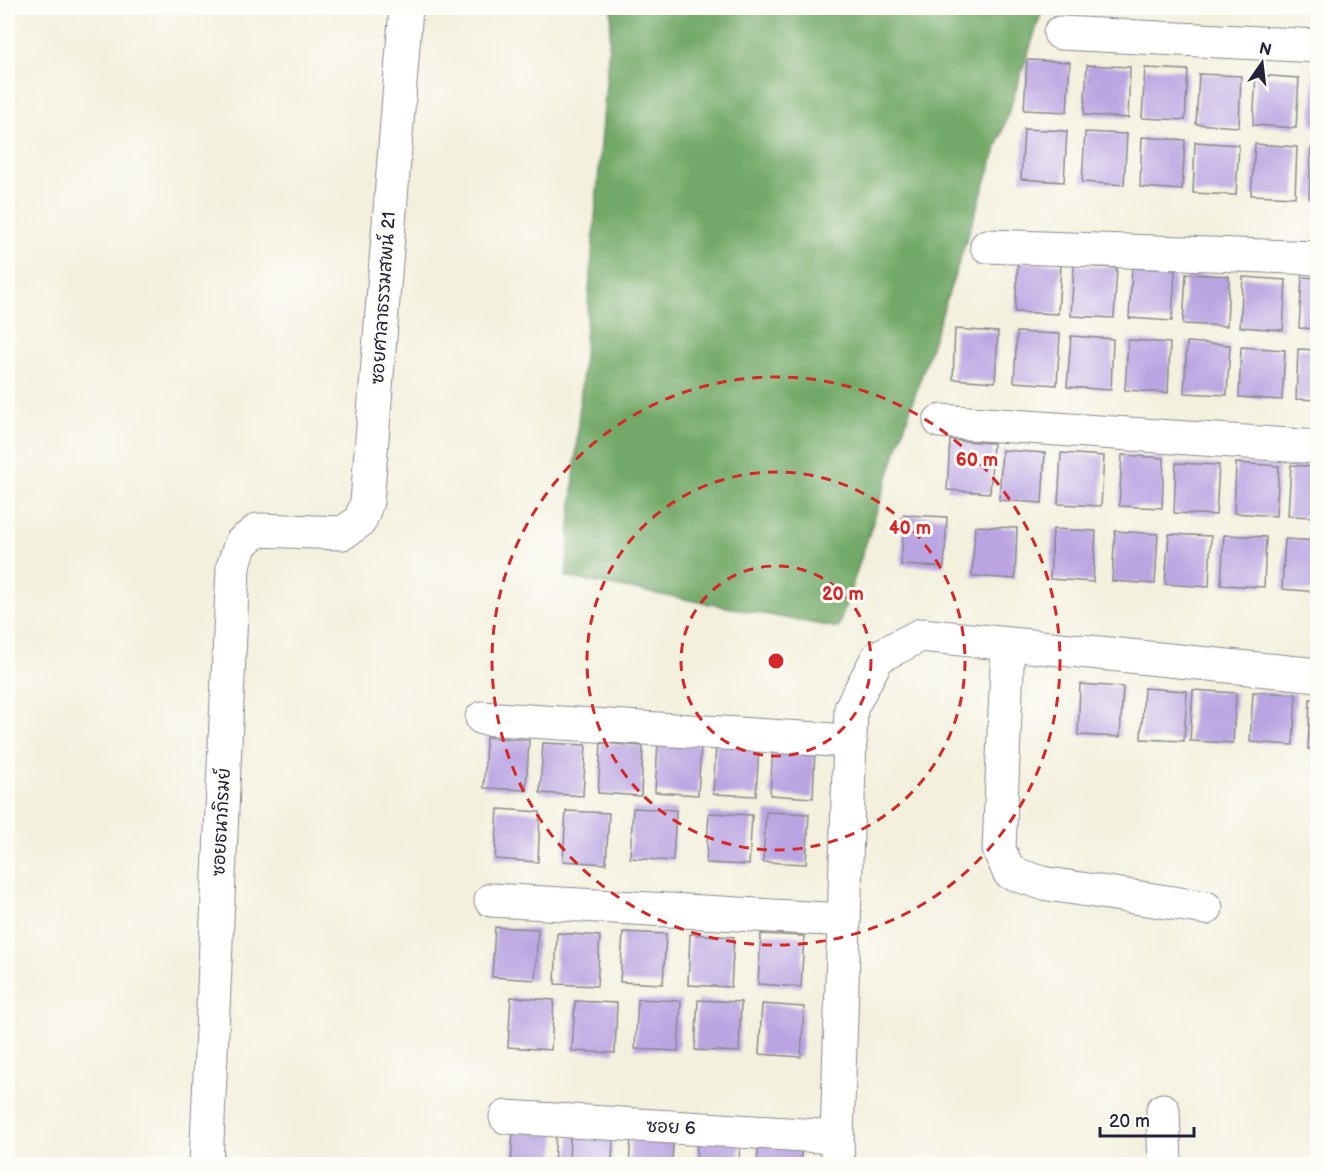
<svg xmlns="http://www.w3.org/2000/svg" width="1325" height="1172" font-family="'Balsamiq Sans','Playpen Sans Thai',sans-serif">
<rect width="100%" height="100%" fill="#fdfcf7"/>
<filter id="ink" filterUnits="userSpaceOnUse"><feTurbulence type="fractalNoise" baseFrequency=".0167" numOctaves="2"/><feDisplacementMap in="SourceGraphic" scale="12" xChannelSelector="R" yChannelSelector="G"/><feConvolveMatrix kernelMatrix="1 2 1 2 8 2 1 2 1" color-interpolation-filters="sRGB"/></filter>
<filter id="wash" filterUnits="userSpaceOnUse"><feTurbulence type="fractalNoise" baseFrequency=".008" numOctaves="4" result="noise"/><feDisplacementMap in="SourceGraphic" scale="24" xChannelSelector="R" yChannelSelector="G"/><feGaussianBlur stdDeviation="1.35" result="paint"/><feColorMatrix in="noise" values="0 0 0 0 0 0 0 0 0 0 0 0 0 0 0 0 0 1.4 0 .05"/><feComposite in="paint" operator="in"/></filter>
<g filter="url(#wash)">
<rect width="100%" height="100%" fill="#f3f0dd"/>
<path fill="#72a967" stroke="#4a6651" stroke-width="1.5" d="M612 8H1043L838 628 566 577Z"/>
<g id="blocks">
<g fill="#baa4e2">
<path d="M1027 60 1070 62 1067 112 1024 110Z"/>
<path d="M1087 65 1130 67 1128 118 1084 115Z"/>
<path d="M1145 68 1188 70 1185 120 1142 118Z"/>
<path d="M1199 74 1241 76 1239 127 1196 124Z"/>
<path d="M1256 75 1299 78 1296 128 1253 125Z"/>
<path d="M1314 75 1318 76V126L1311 125Z"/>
<path d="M1024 129 1067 131 1064 182 1021 179Z"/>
<path d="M1085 132 1127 134 1124 185 1082 182Z"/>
<path d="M1142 137 1185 140 1182 190 1140 187Z"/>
<path d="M1195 142 1239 145 1236 195 1193 193Z"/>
<path d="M1255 144 1297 147 1295 197 1251 195Z"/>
<path d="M1311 148H1318V199L1309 198Z"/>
<path d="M1018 262 1061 264 1058 314 1015 312Z"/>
<path d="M1074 265 1117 268 1114 318 1071 316Z"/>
<path d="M1132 268 1175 270 1172 321 1129 318Z"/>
<path d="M1186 274 1229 276 1227 326 1183 324Z"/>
<path d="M1243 277 1286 280 1283 330 1240 327Z"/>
<path d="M1302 277 1318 278V329L1299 328Z"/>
<path d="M955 329 998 332 995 382 953 379Z"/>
<path d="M1017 332 1060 334 1057 385 1014 382Z"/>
<path d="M1071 336 1113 339 1111 390 1067 387Z"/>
<path d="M1128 340 1170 343 1168 393 1125 390Z"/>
<path d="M1187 342 1230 345 1227 395 1184 393Z"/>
<path d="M1241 347 1285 350 1282 400 1239 397Z"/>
<path d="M1298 349 1318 350V400L1296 399Z"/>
<path d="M950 440 993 443 990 493 947 490Z"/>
<path d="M1002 450 1045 453 1042 503 999 500Z"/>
<path d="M1061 453 1104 456 1101 506 1058 504Z"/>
<path d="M1122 455 1164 458 1162 508 1119 506Z"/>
<path d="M1176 463 1219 465 1216 515 1174 513Z"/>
<path d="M1236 463 1279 466 1276 516 1234 513Z"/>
<path d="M1291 465 1318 467V517L1288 516Z"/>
<path d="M904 515 947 517 944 567 901 565Z"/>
<path d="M975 526 1017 528 1015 579 972 576Z"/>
<path d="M1053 529 1096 531 1093 582 1050 579Z"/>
<path d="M1115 531 1158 534 1155 584 1112 581Z"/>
<path d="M1169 534 1211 536 1209 587 1165 584Z"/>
<path d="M1224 535 1266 537 1264 587 1221 585Z"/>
<path d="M1285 539 1318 541V592L1282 589Z"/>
<path d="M1080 684 1123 687 1120 737 1078 735Z"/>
<path d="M1144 688 1187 691 1184 741 1141 739Z"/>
<path d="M1193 690 1236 693 1233 743 1190 741Z"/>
<path d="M1253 692 1296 694 1293 745 1250 742Z"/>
<path d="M1310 699 1318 700V750L1308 749Z"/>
<path d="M486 737 529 740 526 790 484 788Z"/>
<path d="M658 742 701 745 698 795 655 792Z"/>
<path d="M543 743 586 745 583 796 540 793Z"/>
<path d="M601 743 643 746 641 796 598 793Z"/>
<path d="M716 744 759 746 756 796 713 794Z"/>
<path d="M773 745 815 748 813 798 770 795Z"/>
<path d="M633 808 676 810 673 861 630 858Z"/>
<path d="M498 809 540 812 538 862 495 859Z"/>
<path d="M566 811 609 813 606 864 563 861Z"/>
<path d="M766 812 809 814 806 864 763 862Z"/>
<path d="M709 813 752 815 749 865 706 863Z"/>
<path d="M495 927 538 929 535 980 492 977Z"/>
<path d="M623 932 666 934 663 984 620 982Z"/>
<path d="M557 933 600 936 597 986 555 984Z"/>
<path d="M690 934 734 937 731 987 688 985Z"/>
<path d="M761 934 804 936 801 987 758 984Z"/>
<path d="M511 997 554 1000 551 1050 508 1047Z"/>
<path d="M638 999 681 1001 678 1051 635 1049Z"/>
<path d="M698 1000 741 1002 739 1052 695 1050Z"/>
<path d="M575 1001 617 1003 615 1053 572 1051Z"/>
<path d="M762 1004 804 1007 801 1057 759 1054Z"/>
<path d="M513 1131 556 1134 554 1164H511Z"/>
<path d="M570 1136 613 1139 612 1164H569Z"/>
<path d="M631 1138 673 1140 672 1164H629Z"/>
<path d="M759 1138 802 1140 800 1164H757Z"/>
<path d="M697 1139 740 1142 739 1164H696Z"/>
</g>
</g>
</g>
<g filter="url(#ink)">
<use href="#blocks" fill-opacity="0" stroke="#8a898c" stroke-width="1.5"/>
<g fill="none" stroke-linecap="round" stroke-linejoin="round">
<defs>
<g id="minor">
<path d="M1060 33 1318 46"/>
<path d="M987 246 1318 258"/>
<path d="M940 421 1318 447"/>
<path d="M1008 644 999 849 1009 872 1042 883 1206 908"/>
<path d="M482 718 850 741"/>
<path d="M491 900 844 920"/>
<path d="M1163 1110 1165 1164"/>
<path d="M506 1117 837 1137"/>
<path d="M206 1164 233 567 241 543 258 530 343 533 360 521 367 502 406 8"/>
<path d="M838 1164 837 1137 851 708 878 657 921 635 1318 675"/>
</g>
</defs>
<use href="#minor" stroke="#8a898c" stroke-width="35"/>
<use href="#minor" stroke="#fff" stroke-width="33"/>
</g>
</g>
<g fill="none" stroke="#d62828" stroke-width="3" stroke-dasharray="10 8">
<circle cx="776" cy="661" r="95"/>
<circle cx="776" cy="661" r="189"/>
<circle cx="776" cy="661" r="284"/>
</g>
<g text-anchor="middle" stroke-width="6" stroke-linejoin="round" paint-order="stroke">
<g font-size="18" fill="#22223b" stroke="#fdfcf7">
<text transform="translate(383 298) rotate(-86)" y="6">ซอยศาลาธรรมสพน์ 21</text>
<text transform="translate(221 822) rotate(-87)" y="6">ซอยธนาภิรมย์</text>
<text transform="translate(671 1127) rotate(3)" y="6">ซอย 6</text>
</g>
</g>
<circle cx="776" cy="661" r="9" fill="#d62828" stroke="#fdfcf7" stroke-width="3"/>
<g font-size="18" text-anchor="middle" font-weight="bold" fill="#d62828" stroke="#fdfcf7" stroke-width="6" stroke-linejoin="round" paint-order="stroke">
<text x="977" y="466">60 m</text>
<text x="910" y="534">40 m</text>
<text x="843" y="600">20 m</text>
</g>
<rect width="1325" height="1172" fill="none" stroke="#fdfcf7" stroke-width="30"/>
<g transform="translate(1262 63) rotate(14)" stroke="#fdfcf7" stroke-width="4.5" paint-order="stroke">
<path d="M0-4.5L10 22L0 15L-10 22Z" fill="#22223b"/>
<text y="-9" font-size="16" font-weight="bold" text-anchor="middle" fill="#22223b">N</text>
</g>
<path d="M1100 1127v9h94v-9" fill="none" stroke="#22223b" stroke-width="3"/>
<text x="1109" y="1127" font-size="18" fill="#22223b" stroke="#fdfcf7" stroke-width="4.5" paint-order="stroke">20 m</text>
</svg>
